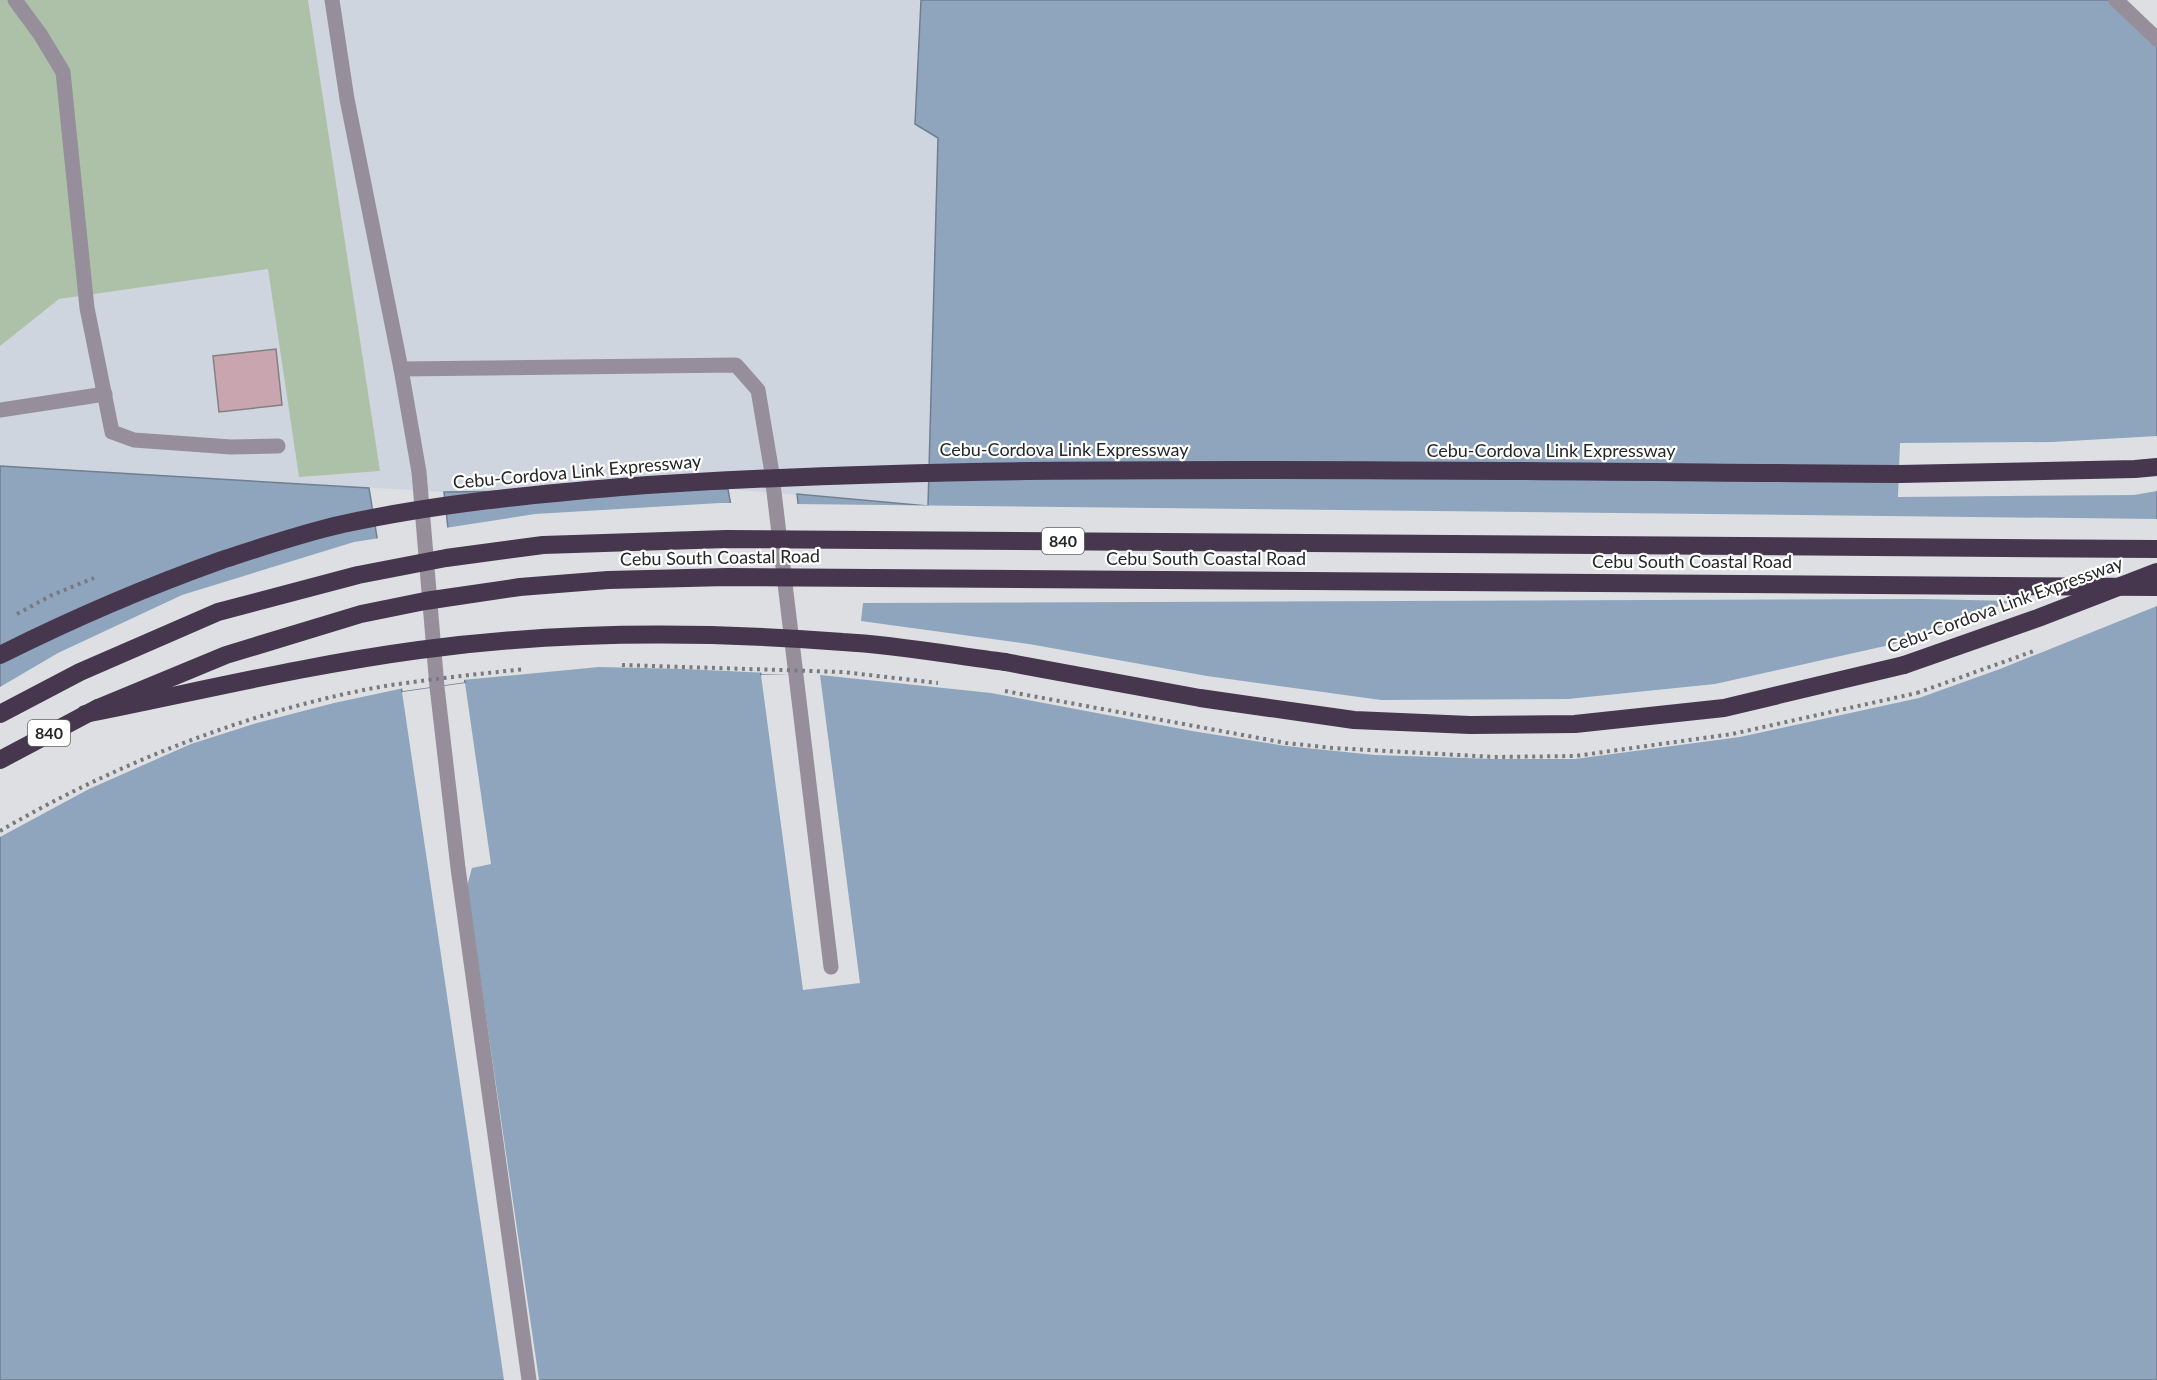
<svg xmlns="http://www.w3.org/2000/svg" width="2157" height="1380" font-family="Lato,sans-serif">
<rect width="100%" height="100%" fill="#dddfe3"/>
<path fill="#cfd5df" d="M0 0H920L915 124 938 138 928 506 728 489 444 492 0 466Z"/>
<path fill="#adc1a8" d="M0 0H308L380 471 299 477 268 269 59 299 0 346Z"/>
<path fill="#8fa5bd" stroke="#6f7f90" stroke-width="1.5" d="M921 0H2111L2157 43V1380H0V466L369 488 402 692 465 683 444 492 728 489 761 675H819L797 494 928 506 938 138 915 124Z"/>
<g fill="#dddfe3" fill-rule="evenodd">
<path d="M2157 436V491L2134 495 1898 497 1900 443 2052 442Z"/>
<path d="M720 503H733L763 672H816L795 504 2157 519V606L2000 669 1919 698 1740 737 1575 759H1494L1375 755 1286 746 1192 731 991 693 820 675 860 983 803 990 761 675 791 674 685 669 599 667 462 680 445 528 535 514ZM1925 599 2013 601 1894 644 1715 684 1568 699 1381 700 1207 676 1029 644 861 621 863 603Z"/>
<path d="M380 538 404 688 334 703 257 723 191 744 89 789 0 837V687L58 653 182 595 354 542Z"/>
<path d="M465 683 491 864 472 868 467 886 539 1380H504L402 692Z"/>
</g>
<path fill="#c8a5af" stroke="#848081" stroke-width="1.5" d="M276 349 282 405 219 412 213 356Z"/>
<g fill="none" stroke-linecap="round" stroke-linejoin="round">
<path stroke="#787a7d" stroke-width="4" stroke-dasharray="3 4.5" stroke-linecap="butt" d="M1917 693 2034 651"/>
<g stroke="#968f9b" stroke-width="15">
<path d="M15 0 40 34 63 72 87 308 112 432 134 440 231 447 278 446"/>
<path d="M401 369 736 365 758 390 771 467 831 967"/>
<path d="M0 410 105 394"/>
</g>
<g stroke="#968f9b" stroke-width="15">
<path d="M332 0 347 99 401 369 419 472 437 687 458 868 529 1380"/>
<path d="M2116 0 2157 39"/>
</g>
<g stroke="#46374e" stroke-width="18">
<path d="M1899 474 2135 469 2157 467"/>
<path d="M1005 662 1200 698 1354 720 1470 725 1575 724 1724 708 1904 665"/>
<path d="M0 760 98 708"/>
</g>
<g stroke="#787a7d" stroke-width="4" stroke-dasharray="3 4.5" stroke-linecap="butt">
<path d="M17 614 52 595 94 578"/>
<path d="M622 665 843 672 938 683"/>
<path d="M1005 691 1286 743 1333 748 1494 757 1575 756 1732 734 1917 693"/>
<path d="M0 831C114 764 254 709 385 686 431 679 478 674 525 669"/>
</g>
<g stroke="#46374e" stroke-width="18">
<path d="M0 655C72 619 146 587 222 560 262 547 302 533 343 524 434 504 528 495 621 487 756 477 892 473 1027 471 1318 468 1608 472 1899 474"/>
<path d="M1904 665 2038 618 2157 572"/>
<path d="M98 708 226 655 361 614 425 601 520 587 608 580 727 577 2157 587"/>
<path d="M0 714 80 672 218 612 358 575 446 558 543 545 726 539 2157 549"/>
<path d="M85 714C196 692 307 665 419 650 559 631 702 631 843 642 897 645 951 655 1005 662"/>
</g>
</g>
<g text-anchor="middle" stroke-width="4.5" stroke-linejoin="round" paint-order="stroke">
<g fill="#fff" stroke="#666768" stroke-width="1.5">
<rect x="1042" y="528" width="42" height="26" rx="4.5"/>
<rect x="28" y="720" width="42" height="26" rx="4.5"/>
</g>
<g font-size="16" font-weight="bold" fill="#252628">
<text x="1063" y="547">840</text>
<text x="49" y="739">840</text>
</g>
<g font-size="18" fill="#252628" stroke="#fff">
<text x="1064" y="456">Cebu-Cordova Link Expressway</text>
<text x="1551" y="457">Cebu-Cordova Link Expressway</text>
<text transform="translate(577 472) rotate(-5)" y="6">Cebu-Cordova Link Expressway</text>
<text transform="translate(720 558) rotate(-1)" y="6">Cebu South Coastal Road</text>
<text x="1206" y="565">Cebu South Coastal Road</text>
<text x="1692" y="568">Cebu South Coastal Road</text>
<text transform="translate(2005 605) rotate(-20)" y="6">Cebu-Cordova Link Expressway</text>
</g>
</g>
</svg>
